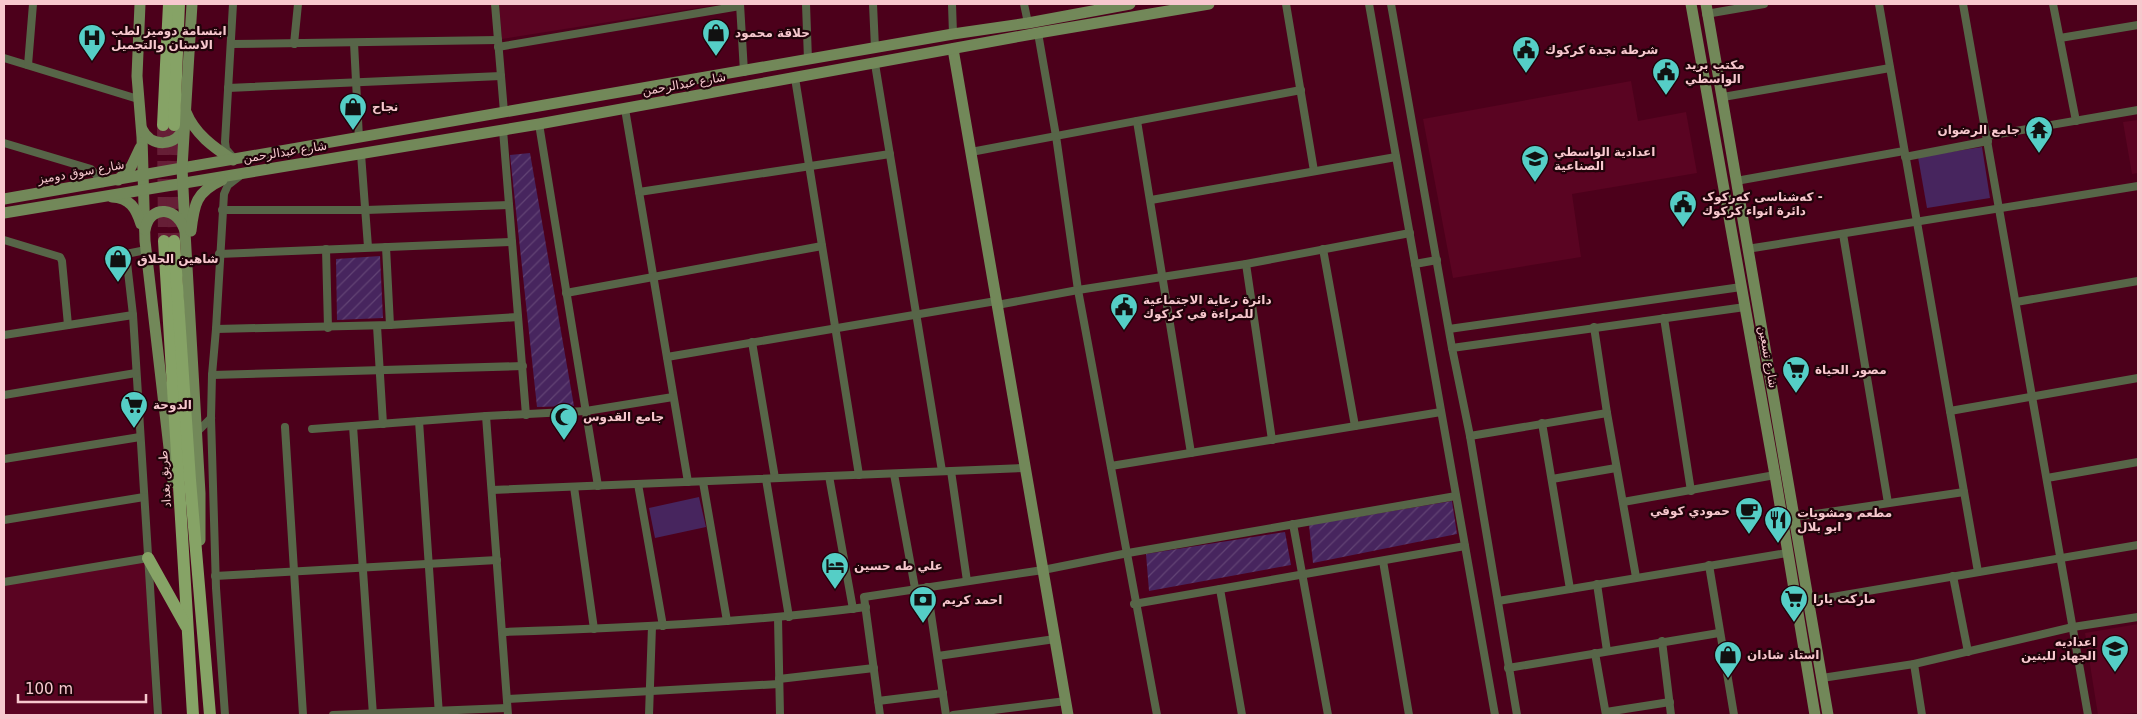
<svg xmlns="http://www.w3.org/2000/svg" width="2142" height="719" font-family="'DejaVu Sans','Noto Sans Arabic',sans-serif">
<defs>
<pattern id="garden-furrows" width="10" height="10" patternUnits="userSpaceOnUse" patternTransform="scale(1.25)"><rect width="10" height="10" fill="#47255e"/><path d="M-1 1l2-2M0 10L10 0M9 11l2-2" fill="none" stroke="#624374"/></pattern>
</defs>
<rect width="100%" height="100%" fill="#4c001b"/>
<g fill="#5a0422">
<path d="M499 4H722L502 39Z"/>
<path d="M1631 81 1638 121 1686 112 1697 173 1572 194 1581 257 1453 278 1423 119Z"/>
<path d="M2138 120V173L2132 174 2123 122Z"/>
<path d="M146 560 153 715H4V585Z"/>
<path d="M2138 624V713L2098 715 2085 633Z"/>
</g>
<g fill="#47255e">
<path d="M1982 147 1990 198 1927 208 1918 157Z"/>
<path d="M699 497 706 527 655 538 649 508Z"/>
</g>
<g fill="url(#garden-furrows)">
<path d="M530 153 574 406 537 407 510 155Z"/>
<path d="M380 256 383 318 337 320 336 259Z"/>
<path d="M1452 501 1457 534 1313 563 1309 525Z"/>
<path d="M1285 532 1291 565 1149 591 1146 554Z"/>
</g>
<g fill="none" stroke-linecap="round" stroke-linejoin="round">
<g stroke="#661e36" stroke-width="12" stroke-dasharray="12 6" stroke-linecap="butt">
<path d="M163 125 164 241"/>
<path d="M174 125 172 183 174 241"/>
</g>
<g stroke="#576548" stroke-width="8">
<path d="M495 4 504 112"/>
<path d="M740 4 744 72"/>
<path d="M806 4 808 60"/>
<path d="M873 4 875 48"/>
<path d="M952 4 953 34"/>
<path d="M1024 4 1028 23"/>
<path d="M1286 4 1314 171"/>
<path d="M1369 4 1495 715"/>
<path d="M1391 4 1452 348 1470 436 1517 715"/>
<path d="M1879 4 1978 572"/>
<path d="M1963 4 2088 715"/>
<path d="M2053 4 2076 121"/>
<path d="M1706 14 1764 4"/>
<path d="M1038 33 1056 136 1078 290 1157 715"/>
<path d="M2060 38 2138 25"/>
<path d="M354 43 359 138"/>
<path d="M231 44 498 40"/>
<path d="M294 44 298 4"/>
<path d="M498 47 740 6"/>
<path d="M4 58 138 99"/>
<path d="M875 64 942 471"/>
<path d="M28 65 33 4"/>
<path d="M795 78 859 475"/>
<path d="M228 88 501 76"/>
<path d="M1723 97 1890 68"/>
<path d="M625 109 688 482"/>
<path d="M1137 121 1191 453"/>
<path d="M539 124 598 486"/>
<path d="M503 130 526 415"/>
<path d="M1987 136 2138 110"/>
<path d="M4 143 91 169 103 183"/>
<path d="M971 152 1301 90"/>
<path d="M361 154 368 247"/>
<path d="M232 156 226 149 225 142 233 4"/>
<path d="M1905 157 1988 141"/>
<path d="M1736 181 1904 151"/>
<path d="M639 192 890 154"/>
<path d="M1151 200 1396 157"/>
<path d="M222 210H366L509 205"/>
<path d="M1843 234 1888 503"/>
<path d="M4 240 60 257 62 261 68 325"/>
<path d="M386 247 390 325"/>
<path d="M326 249 328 328"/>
<path d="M1323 249 1355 426"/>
<path d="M1747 249 2138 186"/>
<path d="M146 250 126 254 133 315 158 715"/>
<path d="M219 254 512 242"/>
<path d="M1246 264 1272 440"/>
<path d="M1415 264 1437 260"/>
<path d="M566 293 822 246"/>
<path d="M2016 302 2138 281"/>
<path d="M997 305 1078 290 1246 264 1410 233"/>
<path d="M1664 318 1691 491"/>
<path d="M377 326 383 424"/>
<path d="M1594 327 1607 413 1636 577"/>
<path d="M216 329 390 325 518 317"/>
<path d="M1449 329 1741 287"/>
<path d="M4 335 133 315"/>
<path d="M752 342 775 478"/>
<path d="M1452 348 1745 307"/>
<path d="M667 357 996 301"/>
<path d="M212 375 523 366"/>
<path d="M4 395 136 373"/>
<path d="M1950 411 2138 378"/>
<path d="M486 416 508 715"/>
<path d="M419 421 439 715"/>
<path d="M1542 423 1570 589"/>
<path d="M353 426 373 715"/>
<path d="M285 427 303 715"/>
<path d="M312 429 486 416 586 411 673 397"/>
<path d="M196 433 211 418"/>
<path d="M1470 436 1607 413"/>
<path d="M4 459 140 437"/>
<path d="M1111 466 1441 412"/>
<path d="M951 471 967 581"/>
<path d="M894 474 915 588"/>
<path d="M829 476 853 609"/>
<path d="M2047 478 2138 462"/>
<path d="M766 479 789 617"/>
<path d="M1552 479 1616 468"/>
<path d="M703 482 727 621"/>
<path d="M638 484 663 626"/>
<path d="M574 487 594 629"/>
<path d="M492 490 1025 468"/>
<path d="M1623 502 1775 475"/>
<path d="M1795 517 1964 492"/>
<path d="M4 520 144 497"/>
<path d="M1293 524 1328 715"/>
<path d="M1383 561 1409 715"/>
<path d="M1709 565 1734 715"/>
<path d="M215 576 497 560"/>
<path d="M1953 576 1968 652"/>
<path d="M4 582 148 558"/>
<path d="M1597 584 1607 651"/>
<path d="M927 587 946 715"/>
<path d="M1220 589 1242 715"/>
<path d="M1498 601 1787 553"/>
<path d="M1809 601 2138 545"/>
<path d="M1134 604 1465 546"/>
<path d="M778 618 780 715"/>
<path d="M502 632C623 628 745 623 866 607"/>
<path d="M1662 641 1671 715"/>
<path d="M1595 653 1606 715"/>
<path d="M938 656 1055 639"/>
<path d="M1914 664 1922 715"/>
<path d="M1508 668 1719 633"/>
<path d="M1822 678 1914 664 2073 627 2138 617"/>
<path d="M779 679 874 668"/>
<path d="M507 699 779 684"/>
<path d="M878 701 943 693"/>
<path d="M1606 712 1670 702"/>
<path d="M225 715 216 588 211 418 212 375 216 329 224 194 228 185 241 175"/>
<path d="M333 715 507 708"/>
<path d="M649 715 652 626"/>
<path d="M880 715 864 597 1043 570 1128 553 1456 496"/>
<path d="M953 715 1066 701"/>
</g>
<g stroke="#728859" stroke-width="11">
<path d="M140 4 137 76 142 137 145 241 173 482"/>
<path d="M1691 4 1775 475 1815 715"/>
<path d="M1706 4 1828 715"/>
<path d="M953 49 1068 715"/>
<path d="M186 112C195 134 213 147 233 160"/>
<path d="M142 129C151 148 177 147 184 127"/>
<path d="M118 180 131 167 140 148"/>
<path d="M112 197C130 198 136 208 141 224"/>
<path d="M4 199 953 34 1028 23 1130 4"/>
<path d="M4 213 539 124 1038 33 1209 4"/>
<path d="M185 228 182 168 192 4"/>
<path d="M145 230C150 203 179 207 185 232L200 493V540"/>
<path d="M191 231C194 204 196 192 222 180"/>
</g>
<g stroke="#86a366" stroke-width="12">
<path d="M163 125 169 4"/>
<path d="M174 125 179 4"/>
<path d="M164 241 193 715"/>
<path d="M174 241 190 480 210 715"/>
<path d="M148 558 186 626"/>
</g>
</g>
<defs>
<symbol id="shop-pin" viewBox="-11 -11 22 30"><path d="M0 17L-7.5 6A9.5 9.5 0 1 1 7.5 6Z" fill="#55cec6" stroke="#21030a"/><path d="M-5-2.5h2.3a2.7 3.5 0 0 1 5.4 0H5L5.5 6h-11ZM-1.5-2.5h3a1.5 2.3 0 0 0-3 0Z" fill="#111"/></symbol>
<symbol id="hospital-pin" viewBox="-11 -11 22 30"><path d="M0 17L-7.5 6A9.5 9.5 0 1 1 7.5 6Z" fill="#55cec6" stroke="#21030a"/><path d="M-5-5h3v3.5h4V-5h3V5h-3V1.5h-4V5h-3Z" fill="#111"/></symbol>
<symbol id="civic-pin" viewBox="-11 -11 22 30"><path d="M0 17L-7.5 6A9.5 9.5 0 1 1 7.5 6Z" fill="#55cec6" stroke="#21030a"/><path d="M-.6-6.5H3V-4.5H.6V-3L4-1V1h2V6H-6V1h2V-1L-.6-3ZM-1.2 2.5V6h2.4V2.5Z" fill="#111"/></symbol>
<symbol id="temple-pin" viewBox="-11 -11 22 30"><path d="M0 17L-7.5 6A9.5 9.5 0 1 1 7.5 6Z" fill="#55cec6" stroke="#21030a"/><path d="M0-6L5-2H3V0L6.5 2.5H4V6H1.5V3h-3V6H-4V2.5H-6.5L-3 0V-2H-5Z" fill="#111"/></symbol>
<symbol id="school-pin" viewBox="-11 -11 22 30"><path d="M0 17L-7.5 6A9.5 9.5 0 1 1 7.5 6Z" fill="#55cec6" stroke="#21030a"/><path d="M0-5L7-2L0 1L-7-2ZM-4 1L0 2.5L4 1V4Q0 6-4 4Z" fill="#111"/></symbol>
<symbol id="supermarket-pin" viewBox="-11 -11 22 30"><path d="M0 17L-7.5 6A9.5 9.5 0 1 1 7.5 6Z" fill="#55cec6" stroke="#21030a"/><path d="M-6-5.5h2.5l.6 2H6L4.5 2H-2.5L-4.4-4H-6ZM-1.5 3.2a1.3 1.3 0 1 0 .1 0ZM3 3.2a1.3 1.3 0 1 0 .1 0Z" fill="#111"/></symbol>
<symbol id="mosque-pin" viewBox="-11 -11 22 30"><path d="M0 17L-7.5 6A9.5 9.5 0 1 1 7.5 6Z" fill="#55cec6" stroke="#21030a"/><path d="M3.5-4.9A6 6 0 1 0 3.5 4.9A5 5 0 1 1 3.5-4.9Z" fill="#111"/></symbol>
<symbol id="cafe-pin" viewBox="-11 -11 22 30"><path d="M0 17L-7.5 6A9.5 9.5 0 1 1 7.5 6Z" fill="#55cec6" stroke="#21030a"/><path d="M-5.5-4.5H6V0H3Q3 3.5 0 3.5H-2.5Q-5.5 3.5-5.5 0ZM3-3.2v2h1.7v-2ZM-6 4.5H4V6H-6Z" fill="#111"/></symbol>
<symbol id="restaurant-pin" viewBox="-11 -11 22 30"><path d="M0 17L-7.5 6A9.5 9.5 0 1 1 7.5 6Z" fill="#55cec6" stroke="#21030a"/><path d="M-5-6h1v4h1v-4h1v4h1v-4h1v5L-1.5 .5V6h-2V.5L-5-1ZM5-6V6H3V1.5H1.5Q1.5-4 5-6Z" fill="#111"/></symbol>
<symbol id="hotel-pin" viewBox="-11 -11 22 30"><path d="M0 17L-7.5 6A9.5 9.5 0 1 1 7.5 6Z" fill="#55cec6" stroke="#21030a"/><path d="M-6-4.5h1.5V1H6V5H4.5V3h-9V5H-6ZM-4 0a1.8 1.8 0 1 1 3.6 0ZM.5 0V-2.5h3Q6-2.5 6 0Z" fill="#111"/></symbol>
<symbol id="bank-pin" viewBox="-11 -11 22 30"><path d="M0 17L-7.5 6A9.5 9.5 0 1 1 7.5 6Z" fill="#55cec6" stroke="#21030a"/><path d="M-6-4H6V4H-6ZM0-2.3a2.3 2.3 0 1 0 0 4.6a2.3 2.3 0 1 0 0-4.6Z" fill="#111"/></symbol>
</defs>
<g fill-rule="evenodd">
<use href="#shop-pin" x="700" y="17" width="32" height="43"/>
<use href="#hospital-pin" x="76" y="22" width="32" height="43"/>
<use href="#civic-pin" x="1510" y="34" width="32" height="43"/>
<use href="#civic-pin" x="1650" y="56" width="32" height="43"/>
<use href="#shop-pin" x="337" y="91" width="32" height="43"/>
<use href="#temple-pin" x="2023" y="114" width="32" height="43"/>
<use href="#school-pin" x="1519" y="143" width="32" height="43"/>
<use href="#civic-pin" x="1667" y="188" width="32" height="43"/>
<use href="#shop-pin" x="102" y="243" width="32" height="43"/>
<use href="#civic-pin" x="1108" y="291" width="32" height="43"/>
<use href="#supermarket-pin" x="1780" y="354" width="32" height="43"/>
<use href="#supermarket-pin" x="118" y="389" width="32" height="43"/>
<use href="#mosque-pin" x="548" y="401" width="32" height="43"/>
<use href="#cafe-pin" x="1733" y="495" width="32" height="43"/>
<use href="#restaurant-pin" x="1762" y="504" width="32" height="43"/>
<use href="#hotel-pin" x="819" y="550" width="32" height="43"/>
<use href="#supermarket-pin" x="1778" y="583" width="32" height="43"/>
<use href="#bank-pin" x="907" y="584" width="32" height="43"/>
<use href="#school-pin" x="2099" y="633" width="32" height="43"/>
<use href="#shop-pin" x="1712" y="639" width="32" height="43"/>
</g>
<g text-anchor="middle" stroke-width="4.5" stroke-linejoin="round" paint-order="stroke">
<g font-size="12" font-weight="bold" fill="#f7c8ce" stroke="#21030a" text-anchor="start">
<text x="111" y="35">ابتسامة دوميز لطب<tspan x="111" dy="14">الاسنان والتجميل</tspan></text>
<text x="735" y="37">حلاقة محمود</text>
<text x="1545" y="54">شرطة نجدة كركوك</text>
<text x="1685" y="69">مكتب بريد<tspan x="1685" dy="14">الواسطي</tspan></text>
<text x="372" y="111">نجاح</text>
<text x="2020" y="134" text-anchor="end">جامع الرضوان</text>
<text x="1554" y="156">اعدادية الواسطي<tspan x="1554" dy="14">الصناعية</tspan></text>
<text x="1702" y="201">كەشناسی کەرکوک -<tspan x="1702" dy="14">دائرة انواء كركوك</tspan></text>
<text x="137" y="263">شاهين الحلاق</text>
<text x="1143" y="304">دائرة رعاية الاجتماعية<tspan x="1143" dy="14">للمراءة في كركوك</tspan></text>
<text x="1815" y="374">مصور الحياة</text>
<text x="153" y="409">الدوحة</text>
<text x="583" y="421">جامع القدوس</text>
<text x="1730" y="515" text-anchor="end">حمودي كوفي</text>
<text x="1797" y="517">مطعم ومشويات<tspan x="1797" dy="14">ابو بلال</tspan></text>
<text x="854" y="570">علي طه حسين</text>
<text x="1813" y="603">ماركت يارا</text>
<text x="942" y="604">احمد كريم</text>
<text x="2096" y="646" text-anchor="end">اعداديه<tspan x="2096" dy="14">الجهاد للبنين</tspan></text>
<text x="1747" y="659">استاذ شادان</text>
</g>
<g font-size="12" fill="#f7c8ce" stroke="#21030a">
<text transform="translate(684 84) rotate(-10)" y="4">شارع عبدالرحمن</text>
<text transform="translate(285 152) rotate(-9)" y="4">شارع عبدالرحمن</text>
<text transform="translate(81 172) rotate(-10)" y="4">شارع سوق دوميز</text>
<text transform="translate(1768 357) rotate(80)" y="4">شارع تسعين</text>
<text transform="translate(165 479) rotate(-94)" y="4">طريق بغداد</text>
</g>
</g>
<rect width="2142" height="719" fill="none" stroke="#f7c8ce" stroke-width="10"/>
<path d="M18 694v8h128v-8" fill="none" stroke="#f7c8ce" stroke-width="2.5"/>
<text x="25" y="694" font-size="15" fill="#f7c8ce" stroke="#21030a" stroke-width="4" paint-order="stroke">100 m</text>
</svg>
